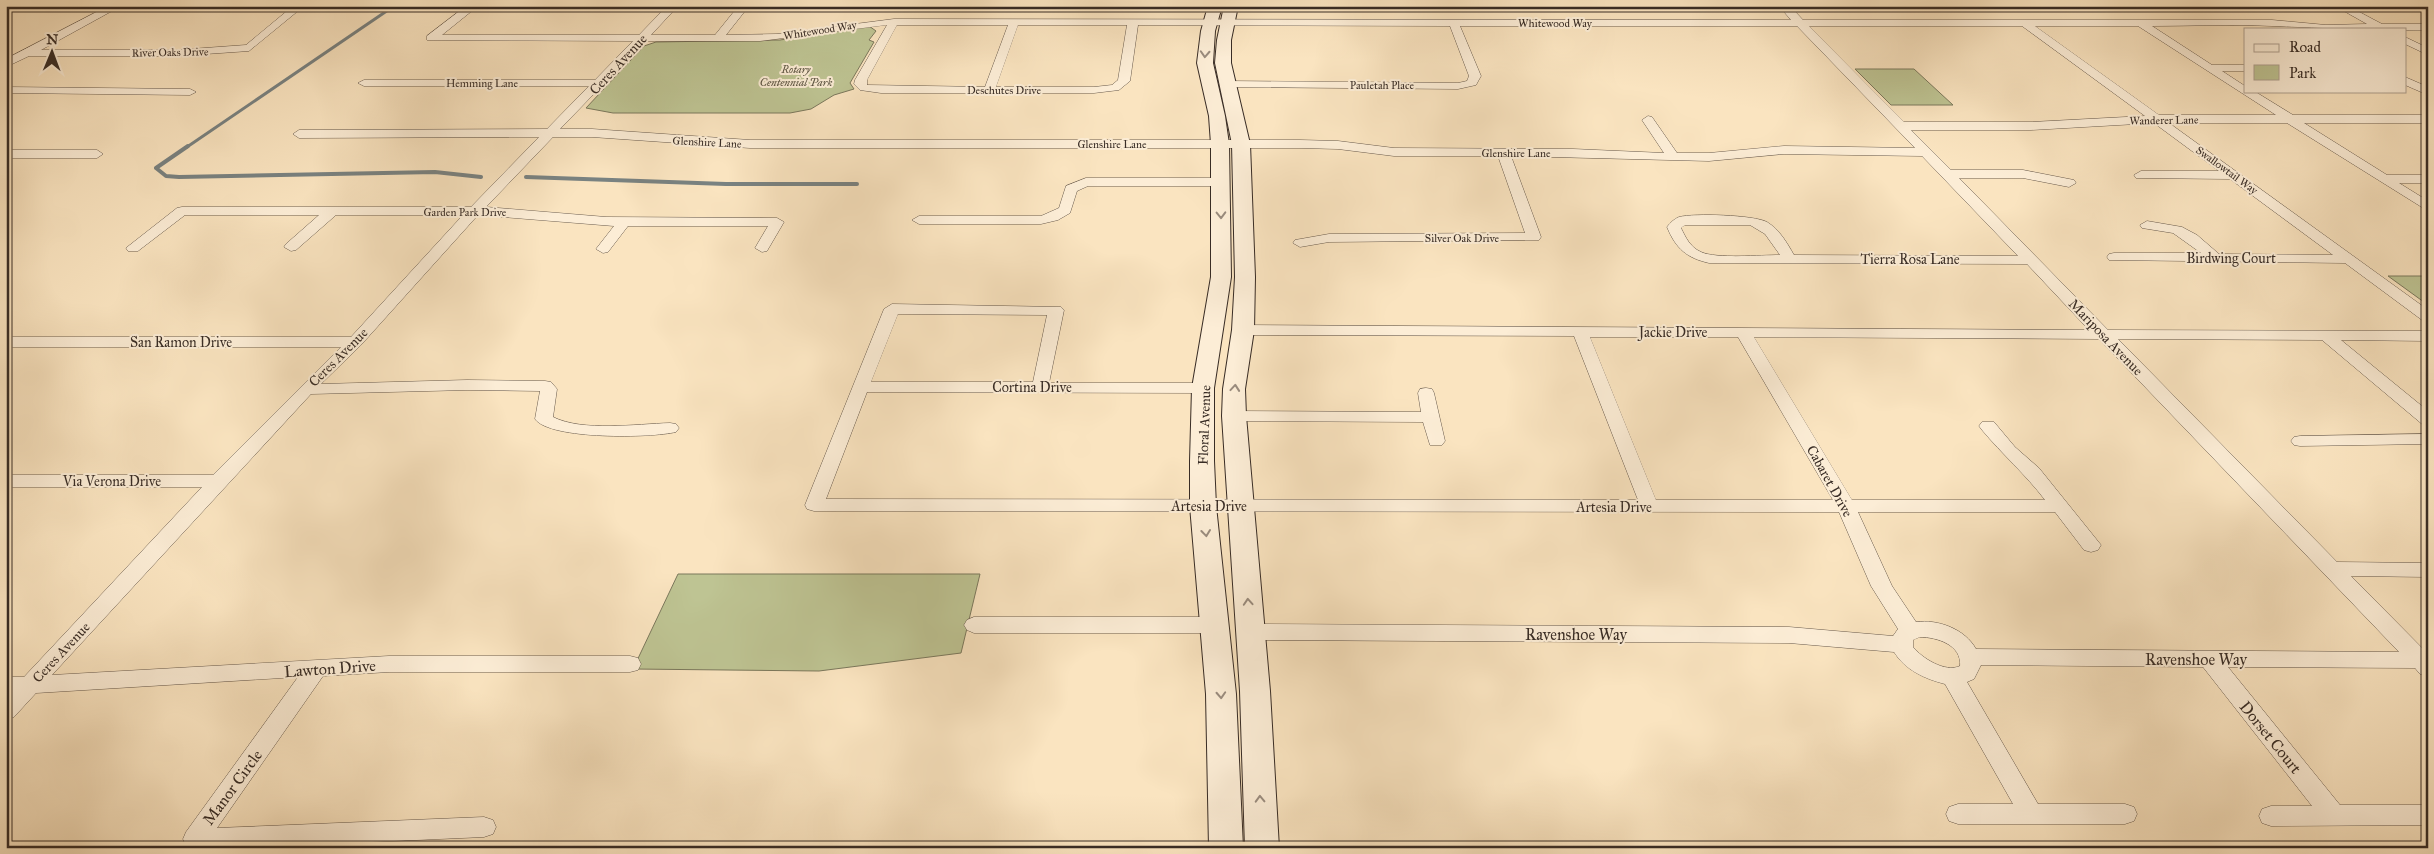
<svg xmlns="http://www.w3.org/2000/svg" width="2434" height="854" font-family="'IM FELL Great Primer',serif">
<rect width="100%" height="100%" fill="#fae4c0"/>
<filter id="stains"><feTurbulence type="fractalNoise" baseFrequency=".004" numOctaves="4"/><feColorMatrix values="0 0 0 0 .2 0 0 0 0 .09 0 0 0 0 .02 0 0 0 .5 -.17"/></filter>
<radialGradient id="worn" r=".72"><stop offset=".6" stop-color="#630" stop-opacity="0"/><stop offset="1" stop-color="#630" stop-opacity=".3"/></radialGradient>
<g fill="#bec493" stroke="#7b785c">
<path d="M869 26 876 31 869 40 874 42 850 83 854 89 834 95 811 109 790 113H613L586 108 644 46 656 42 780 40Z"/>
<path d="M1855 69H1914L1953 105H1891Z"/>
<path d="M2388 276H2428V305Z"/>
<path d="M678 574H980L961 653 819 671 633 669Z"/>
</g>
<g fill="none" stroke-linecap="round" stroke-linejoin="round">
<path stroke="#798281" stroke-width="3" d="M187 147 394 6"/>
<g stroke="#798281" stroke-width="4">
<path d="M188 146 156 168 166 176 179 177 435 172 481 177"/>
<path d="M526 177 726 184H857"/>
</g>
<defs>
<g id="street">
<path d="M108 6H121L41 50H177L246 45 293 6H304L249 51 177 56H29L6 67V59Z"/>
<path d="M466 6H478L442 35H639L667 6H678L651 35H715L736 9 740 8 745 11 726 35 777 34 894 19 1791 20 1779 6H1790L1803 20H2272L2326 25 2367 24 2335 6H2348L2382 24H2428V30C2378 31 2324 28 2272 26 2232 24 2192 26 2152 26L2212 65H2245V71H2222L2245 86V91H2254L2293 115H2428V123H2304L2387 175H2428V183H2399L2428 201V211L2287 123H2169L2428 310V322L2422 320 2345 263 2109 260 2107 257 2109 254 2114 253H2201L2173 233 2142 228 2140 225 2147 221 2182 227 2197 235 2219 254 2333 255 2230 179 2136 178 2134 175 2141 171H2219L2154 123 2031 130H1911L1951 170H2023L2074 180 2076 183 2069 187 2023 178H1959L2108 330 2428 331V341L2341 340 2428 411V425L2422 424 2322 340 2118 339 2337 562 2428 563V577L2351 576 2428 654V676L2420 674 2415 668 2228 667 2340 805H2428V825L2271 826 2262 823 2259 816 2262 809 2271 806H2312L2203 667 1981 665 1974 679 1967 682 2038 804H2125L2134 807 2137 814 2134 821 2125 824H1958L1949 821 1946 814 1949 807 1958 804H2013L1945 684C1925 679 1905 670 1894 652L1789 643 1251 640 1244 637 1240 632 1244 627 1251 624 1789 627 1893 636 1898 629 1871 586 1839 512 814 511 807 509 805 505 884 309 892 304 1061 307 1064 310 1049 383H1203L1209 384 1211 388 1209 392 1203 393 867 392 826 499 1638 500 1574 336 1243 335 1235 330 1243 325 2089 330 2027 264 1709 263C1687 258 1676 249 1667 227 1670 223 1674 219 1679 217 1694 213 1754 215 1767 222 1780 230 1787 243 1794 255L2018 256 1922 156 1784 154 1709 161 1511 156 1541 237 1539 240 1329 242 1300 247 1293 243 1295 240 1329 234 1525 233 1498 156H1394L1338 149 1300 148H750L592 137H553L486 207 606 217 777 218 784 222 767 251 762 252 755 248 768 226H628L608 252 603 253 596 249 614 226 478 215 361 345 321 384 467 380 545 381 551 382 557 389 553 417C583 432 636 424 670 423L676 424 679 428 676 432C652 438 550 440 535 419L540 391 467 390 311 394 52 675 389 656H630L638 658 641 664 638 670 630 672H389L323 676 217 828 484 817 493 820 496 827 493 834 484 837 237 848 186 846 183 839 186 832 298 677 36 693 14 717 6 720V696L9 693H6V677H24L202 487H6V475H213L341 347H6V337H351L463 215H336L296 250 291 251 284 247 286 244 319 215H185L138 251H128L126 248 177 208 182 207H471L539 137 299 138 293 134 299 130 547 129 589 86H364L358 83 364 80H595L633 41 427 40V36ZM887 25 855 80 854 84 860 90 881 93H1094L1119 90 1130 81 1138 25 1450 26 1469 76 1467 81 1458 83 1227 81 1221 84 1227 87 1458 89 1476 85 1481 76 1460 26H1797L1915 148 1784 146 1709 153H1677L1652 117 1648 116 1642 120 1664 153 1573 149 1394 148 1338 141 1300 140H750L592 129H560L645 41H760ZM897 25H1008L985 87 867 85V80ZM1018 25H1127L1118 80 1112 85 1094 87H996ZM1809 26H2022L2145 116 2031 122H1904ZM2035 26H2138L2276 115H2159ZM1685 225H1750L1765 234 1780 255C1761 255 1716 259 1701 252 1690 247 1686 238 1681 228ZM898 314 1047 315 1033 382H871ZM1590 337H1738L1833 500H1656ZM1754 337 2099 339 2399 652 1976 649C1965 629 1938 619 1916 622L1892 586 1858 512H2055L2084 550 2091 552 2098 550 2101 545 2039 468 2015 447 1994 422H1982L1979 426 1982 430C2002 454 2026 475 2045 500H1852ZM1920 637C1937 637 1962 645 1960 666 1945 673 1922 658 1913 647V640Z"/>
<path d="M2405 37 2428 48V55L2405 44Z"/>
<path d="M2405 77 2428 87V95L2405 85Z"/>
<path d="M6 87 190 89 196 92 190 95 6 93Z"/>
<path d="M6 150H97L103 154 97 158H6Z"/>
<path d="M1086 178H1220L1227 182 1220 186H1088L1077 191 1070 213 1058 220 1041 224H919L912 220 919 216H1041L1059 208 1066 186Z"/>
<path d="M1426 388 1432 389 1434 393 1445 441 1442 445H1430L1423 422 1234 421 1228 420 1225 416 1228 412 1234 411 1421 412 1418 393 1420 389Z"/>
<path d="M2428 434V444L2300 446 2294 445 2291 441 2294 437 2300 436Z"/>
<path d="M974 617H1216L1223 620 1226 625 1223 630 1216 633H974L967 630 964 625 967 620Z"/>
</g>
<g id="secondary">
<path d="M1208 6H1222L1215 31 1213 63 1225 116 1229 144 1231 277 1214 388V461L1216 506 1236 694 1243 848H1209L1206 694 1190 506V461L1192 388 1211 277V144L1209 116 1197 63 1201 31Z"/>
<path d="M1224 6H1238L1231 40V63L1250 144 1255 277 1254 330 1245 389 1246 416 1270 691 1279 848H1245L1240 691 1222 416 1223 389 1232 330 1235 277 1232 144 1215 63 1217 40Z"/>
</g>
</defs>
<use href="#street" stroke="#685a4c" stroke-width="1"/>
<use href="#secondary" stroke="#382c25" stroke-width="2"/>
<use href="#street" fill="#fcedd6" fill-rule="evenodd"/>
<use href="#secondary" fill="#fcedd6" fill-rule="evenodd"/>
</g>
<defs><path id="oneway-chevron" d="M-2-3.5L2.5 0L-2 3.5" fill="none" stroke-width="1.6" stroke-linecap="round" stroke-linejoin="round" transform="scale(1.25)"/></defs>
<g stroke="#9a8c7e">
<use href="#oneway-chevron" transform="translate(1205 54) rotate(93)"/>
<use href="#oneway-chevron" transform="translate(1221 215) rotate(89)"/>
<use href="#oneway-chevron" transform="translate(1235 388) rotate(-85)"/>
<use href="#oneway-chevron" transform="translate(1206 533) rotate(83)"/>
<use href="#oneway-chevron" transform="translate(1248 602) rotate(-94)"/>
<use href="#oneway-chevron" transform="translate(1221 695) rotate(87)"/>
<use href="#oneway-chevron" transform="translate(1260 799) rotate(-92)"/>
</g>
<g text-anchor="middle" stroke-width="4" stroke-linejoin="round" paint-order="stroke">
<g font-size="11" fill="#382c25" stroke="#fcedd6">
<text x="1555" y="27">Whitewood Way</text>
<text transform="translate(820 30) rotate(-9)" y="4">Whitewood Way</text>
<text transform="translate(170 52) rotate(-1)" y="4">River Oaks Drive</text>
<text x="482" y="87">Hemming Lane</text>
<text x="1382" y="89">Pauletah Place</text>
<text x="1004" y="94">Deschutes Drive</text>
<text transform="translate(2164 120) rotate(-1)" y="4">Wanderer Lane</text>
<text transform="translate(707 142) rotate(3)" y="4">Glenshire Lane</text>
<text x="1112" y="148">Glenshire Lane</text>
<text x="1516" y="157">Glenshire Lane</text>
<text transform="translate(2227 170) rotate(36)" y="4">Swallowtail Way</text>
<text x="465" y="216">Garden Park Drive</text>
<text x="1462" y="242">Silver Oak Drive</text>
</g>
<g font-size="11" font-style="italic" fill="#5a5240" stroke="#fcedd6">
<text x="796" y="73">Rotary<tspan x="796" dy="13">Centennial Park</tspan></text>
</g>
<g font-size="14" fill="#382c25" stroke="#fcedd6">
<text transform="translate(618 64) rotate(-47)" y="5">Ceres Avenue</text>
<text x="2231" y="263">Birdwing Court</text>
<text x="1910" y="264">Tierra Rosa Lane</text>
<text x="1673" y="337">Jackie Drive</text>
<text transform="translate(2106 337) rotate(46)" y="5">Mariposa Avenue</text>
<text x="181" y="347">San Ramon Drive</text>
<text transform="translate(338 357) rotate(-45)" y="5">Ceres Avenue</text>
<text x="1032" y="392">Cortina Drive</text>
<text transform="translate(1204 425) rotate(-88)" y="5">Floral Avenue</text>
<text x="112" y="486">Via Verona Drive</text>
<text transform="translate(1830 481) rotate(61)" y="5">Cabaret Drive</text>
<text x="1209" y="511">Artesia Drive</text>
<text x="1614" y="512">Artesia Drive</text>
<text transform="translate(61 652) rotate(-47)" y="5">Ceres Avenue</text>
</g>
<g font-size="16" fill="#382c25" stroke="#fcedd6">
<text x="1576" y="640">Ravenshoe Way</text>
<text x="2196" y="665">Ravenshoe Way</text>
<text transform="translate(330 668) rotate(-4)" y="6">Lawton Drive</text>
<text transform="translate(2271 737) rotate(51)" y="6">Dorset Court</text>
<text transform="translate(232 787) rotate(-54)" y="6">Manor Circle</text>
</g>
</g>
<rect width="2434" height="854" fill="none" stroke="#fae4c0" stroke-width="25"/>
<rect x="8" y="8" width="2419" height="839" fill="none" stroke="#382c25" stroke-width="2.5"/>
<rect x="12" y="12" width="2409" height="829" fill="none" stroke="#382c25"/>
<rect x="2244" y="28" width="162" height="65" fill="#fcedd6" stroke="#aea08f"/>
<rect x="2254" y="44" width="25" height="8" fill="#fcedd6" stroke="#aea08f"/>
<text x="2289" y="52" font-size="15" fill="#382c25">Road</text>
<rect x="2254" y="65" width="25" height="15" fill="#bec493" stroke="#aea08f"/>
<text x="2289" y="78" font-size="15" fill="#382c25">Park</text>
<g transform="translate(52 52) rotate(1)" stroke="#fcedd6" stroke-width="4" paint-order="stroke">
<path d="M0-4L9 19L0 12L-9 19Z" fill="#382c25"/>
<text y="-8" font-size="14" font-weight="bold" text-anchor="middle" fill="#382c25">N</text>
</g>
<rect width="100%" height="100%" filter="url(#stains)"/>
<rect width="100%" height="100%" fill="url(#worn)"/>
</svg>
